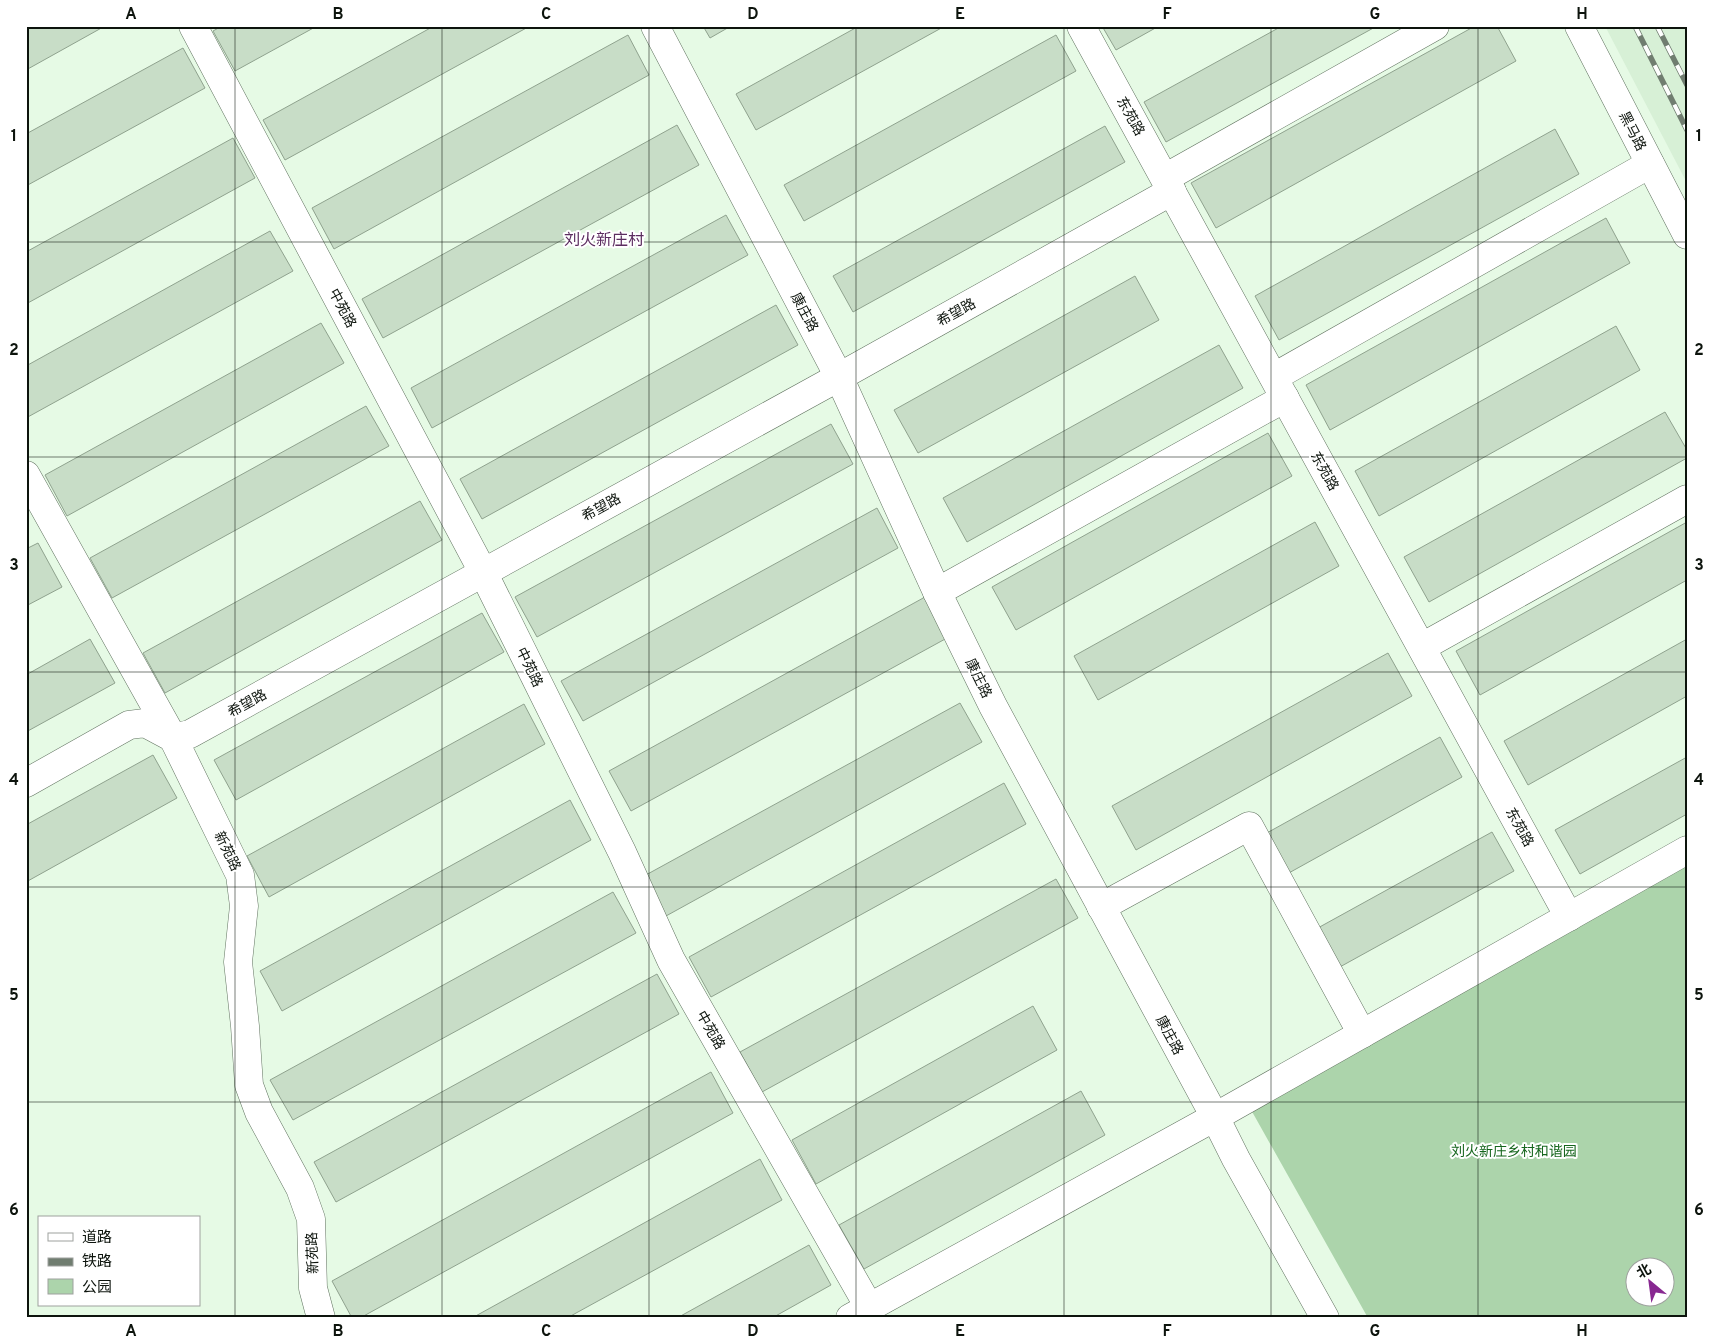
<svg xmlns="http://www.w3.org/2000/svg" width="1713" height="1344" font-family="Overpass,'Noto Sans SC',sans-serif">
<rect width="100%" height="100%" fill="#e6fae5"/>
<path fill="#d7f0d6" d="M1605 26H1687V183Z"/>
<path fill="#acd4ab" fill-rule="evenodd" d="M1687 863V1318H1368L1250 1108ZM1636 1266H1666V1296H1636Z"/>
<g fill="#c8ddc7" stroke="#8fa28e">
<path d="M26 26H105L26 70Z"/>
<path d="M222 26H317L235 71 213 31Z"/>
<path d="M434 26H530L285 160 263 120Z"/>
<path d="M703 26H731L710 38Z"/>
<path d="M859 26H945L756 130 736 94Z"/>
<path d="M1102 26H1159L1116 50Z"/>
<path d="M1282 26H1377L1166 142 1144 102Z"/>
<path d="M1475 26H1497L1516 61 1216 228 1191 183Z"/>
<path d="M628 35 649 75 334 249 312 208Z"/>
<path d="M1056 35 1076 71 804 221 784 185Z"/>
<path d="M183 48 205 88 26 186V134Z"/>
<path d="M677 125 699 165 383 338 362 299Z"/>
<path d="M1105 126 1125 162 853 312 833 276Z"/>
<path d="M1555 129 1579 174 1279 340 1255 296Z"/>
<path d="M233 138 255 178 26 304V252Z"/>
<path d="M726 215 748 255 432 428 411 388Z"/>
<path d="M1606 218 1630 263 1330 430 1306 385Z"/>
<path d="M270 231 293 271 26 418V366Z"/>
<path d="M1135 276 1159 320 918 453 894 410Z"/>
<path d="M776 305 798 345 482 519 460 479Z"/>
<path d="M321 323 344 363 67 516 45 475Z"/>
<path d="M1616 326 1640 370 1379 516 1355 471Z"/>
<path d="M1219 345 1243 388 967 542 943 498Z"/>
<path d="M366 406 389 446 112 598 90 558Z"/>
<path d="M1665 412 1687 450V458L1429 602 1404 557Z"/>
<path d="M831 424 853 464 537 637 515 597Z"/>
<path d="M1268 433 1292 476 1016 630 992 587Z"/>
<path d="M420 501 442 540 165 693 143 653Z"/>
<path d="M877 508 898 548 583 721 561 681Z"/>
<path d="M1315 522 1339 566 1098 700 1074 656Z"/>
<path d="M1687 522V580L1480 695 1456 651Z"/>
<path d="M38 543 62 587 26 606V549Z"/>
<path d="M925 597 947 638 631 811 609 771Z"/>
<path d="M482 613 504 652 236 800 214 760Z"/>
<path d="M90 639 115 683 26 732V675Z"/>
<path d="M1687 639V696L1528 785 1504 741Z"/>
<path d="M1388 653 1412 696 1136 850 1112 806Z"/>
<path d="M960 703 982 742 666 916 644 876Z"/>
<path d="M524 704 545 744 269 897 247 856Z"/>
<path d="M1440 737 1462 777 1287 874 1265 834Z"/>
<path d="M153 755 177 798 26 882V825Z"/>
<path d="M1687 757V814L1580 874 1555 830Z"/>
<path d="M1004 783 1026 824 711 997 689 957Z"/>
<path d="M570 800 591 840 282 1011 260 971Z"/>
<path d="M1492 832 1514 871 1338 968 1316 929Z"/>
<path d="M1056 879 1078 918 762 1092 740 1052Z"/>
<path d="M613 892 636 933 293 1120 270 1080Z"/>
<path d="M657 974 679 1014 336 1202 314 1162Z"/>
<path d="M1033 1006 1057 1050 816 1184 792 1140Z"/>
<path d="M711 1072 733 1113 360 1318H352L332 1281Z"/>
<path d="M1081 1091 1105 1135 864 1269 839 1225Z"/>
<path d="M760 1159 782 1200 567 1318H472Z"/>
<path d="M809 1245 831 1285 772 1318H677Z"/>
</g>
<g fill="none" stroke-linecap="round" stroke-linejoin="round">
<defs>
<g id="minor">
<path d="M193 26 483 572 622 852 671 960 869 1307"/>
<path d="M655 26 839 377 937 592 993 706 1215 1117 1236 1159 1325 1318"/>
<path d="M1081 26 1569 917"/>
<path d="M1579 26 1687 235"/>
<path d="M1165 178 1435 26"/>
<path d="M1274 377 1650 164"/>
<path d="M26 475 173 738 240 875 244 906 238 962 245 1026 249 1085 259 1112 300 1188 311 1219 313 1288 321 1318"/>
<path d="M937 592 1285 398"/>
<path d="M1422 647 1687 499"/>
<path d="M26 783 129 725 145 723 173 738 190 734 839 377 1172 191"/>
<path d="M1101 907 1249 826 1362 1034"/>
<path d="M850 1318 1215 1117 1687 850"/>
</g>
</defs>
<use href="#minor" stroke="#617360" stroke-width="29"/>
<use href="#minor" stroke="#fff" stroke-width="28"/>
<defs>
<g id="rail">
<path d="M1635 26 1687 130"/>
<path d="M1657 26 1687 85"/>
</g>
</defs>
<use href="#rail" stroke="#707d70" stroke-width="5.5"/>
<use href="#rail" stroke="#fff" stroke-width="4" stroke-dasharray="11" stroke-linecap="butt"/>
</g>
<path fill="none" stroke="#0d140d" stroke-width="1" stroke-opacity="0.55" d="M235 26V1318M442 26V1318M649 26V1318M856 26V1318M1064 26V1318M1271 26V1318M1478 26V1318M26 242H1687M26 457H1687M26 672H1687M26 887H1687M26 1102H1687"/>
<g text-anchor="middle" stroke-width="4" stroke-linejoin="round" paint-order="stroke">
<g font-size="14" fill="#0d140d" stroke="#fff">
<text transform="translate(1131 116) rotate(61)" y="5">东苑路</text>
<text transform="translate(1633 131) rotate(63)" y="5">黑马路</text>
<text transform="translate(343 308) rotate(62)" y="5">中苑路</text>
<text transform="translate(805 312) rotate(62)" y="5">康庄路</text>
<text transform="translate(956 312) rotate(-29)" y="5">希望路</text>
<text transform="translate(1325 471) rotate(61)" y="5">东苑路</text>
<text transform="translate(601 507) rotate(-29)" y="5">希望路</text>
<text transform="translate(530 667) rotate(64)" y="5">中苑路</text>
<text transform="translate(979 678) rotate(64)" y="5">康庄路</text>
<text transform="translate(247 703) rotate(-29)" y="5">希望路</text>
<text transform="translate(1520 827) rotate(61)" y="5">东苑路</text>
<text transform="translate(228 851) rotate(64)" y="5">新苑路</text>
<text transform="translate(711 1030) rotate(60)" y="5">中苑路</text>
<text transform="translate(1170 1035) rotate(62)" y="5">康庄路</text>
<text transform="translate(312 1253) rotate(-92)" y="5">新苑路</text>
</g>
<g font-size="14" fill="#16661d" stroke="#fff">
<text x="1514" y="1156">刘火新庄乡村和谐园</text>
</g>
<g font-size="16" fill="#5c2d60" stroke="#fff">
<text x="604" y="245">刘火新庄村</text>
</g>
</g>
<rect width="1713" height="1344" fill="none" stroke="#ffffff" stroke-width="55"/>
<rect x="38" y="1216" width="162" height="90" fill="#ffffff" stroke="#9ea19e"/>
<rect x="48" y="1233" width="25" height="8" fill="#ffffff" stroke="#9ea19e"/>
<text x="82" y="1242" font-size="15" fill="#0d140d">道路</text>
<rect x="48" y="1258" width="25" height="8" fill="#707d70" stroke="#9ea19e"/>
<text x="82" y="1266" font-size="15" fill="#0d140d">铁路</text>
<rect x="48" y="1279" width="25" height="15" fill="#acd4ab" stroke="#9ea19e"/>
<text x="82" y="1292" font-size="15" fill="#0d140d">公园</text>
<g transform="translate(1650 1282) rotate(331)"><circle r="24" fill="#ffffff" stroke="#9ea19e"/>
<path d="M0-4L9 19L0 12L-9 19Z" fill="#882891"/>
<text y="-8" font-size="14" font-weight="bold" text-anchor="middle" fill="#0d140d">北</text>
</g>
<rect x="28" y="28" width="1658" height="1288" fill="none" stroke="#0d140d" stroke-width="2"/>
<g font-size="16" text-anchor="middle" font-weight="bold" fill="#0d140d">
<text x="131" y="19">A</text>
<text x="338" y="19">B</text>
<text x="546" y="19">C</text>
<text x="753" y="19">D</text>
<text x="960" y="19">E</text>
<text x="1167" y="19">F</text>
<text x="1375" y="19">G</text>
<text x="1582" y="19">H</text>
<text x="14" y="141">1</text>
<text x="1699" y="141">1</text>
<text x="14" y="355">2</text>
<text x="1699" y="355">2</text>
<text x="14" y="570">3</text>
<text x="1699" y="570">3</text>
<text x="14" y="785">4</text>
<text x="1699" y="785">4</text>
<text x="14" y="1000">5</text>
<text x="1699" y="1000">5</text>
<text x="14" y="1215">6</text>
<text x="1699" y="1215">6</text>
<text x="131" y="1336">A</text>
<text x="338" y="1336">B</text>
<text x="546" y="1336">C</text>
<text x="753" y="1336">D</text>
<text x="960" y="1336">E</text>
<text x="1167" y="1336">F</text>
<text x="1375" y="1336">G</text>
<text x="1582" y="1336">H</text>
</g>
</svg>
